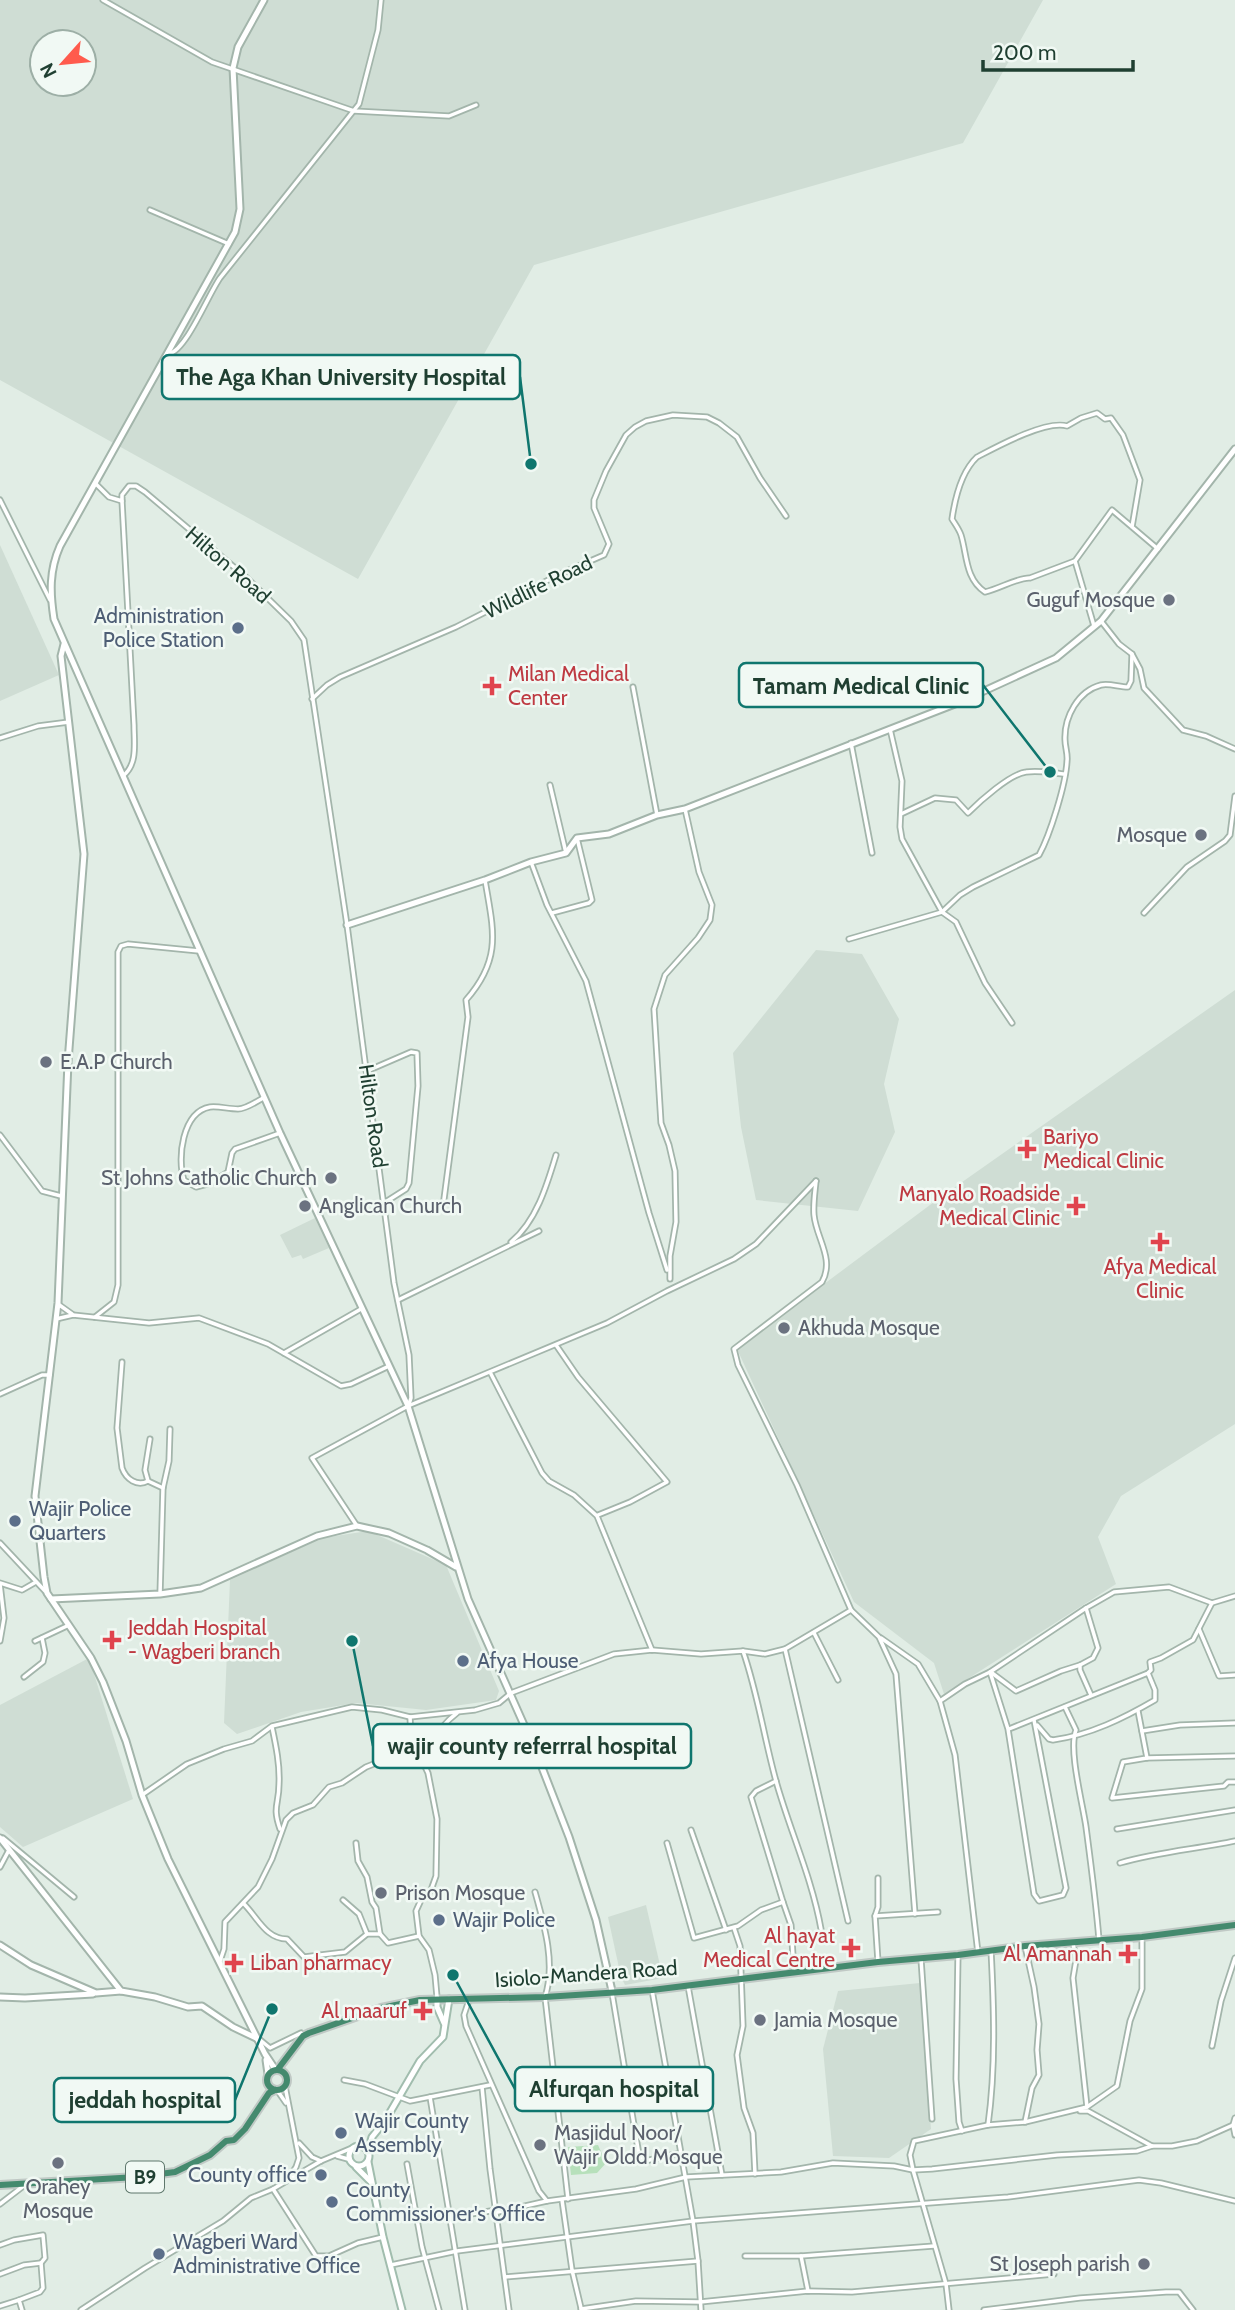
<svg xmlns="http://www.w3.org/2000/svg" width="1235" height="2310" font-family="Cabin,sans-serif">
<rect width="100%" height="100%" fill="#e1ede5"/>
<g fill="#cfddd4" fill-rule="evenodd">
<path d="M0 0H1043L963 143 534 265 358 579 0 380ZM42 42H84V84H42Z"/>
<path d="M0 545 59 675 0 701Z"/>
<path d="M816 950 862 954 899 1019 884 1084 895 1132 858 1211 756 1200 741 1127 733 1053Z"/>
<path d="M1235 990V1424L1121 1496 1098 1537 1116 1584 944 1694 934 1663 854 1602 737 1349 938 1199Z"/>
<path d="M315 1218 329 1248 303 1259 301 1255 292 1258 280 1235Z"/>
<path d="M368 1531 446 1565 499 1691 496 1700 426 1710 356 1703 301 1712 237 1734 224 1723 230 1580 322 1538Z"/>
<path d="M89 1658 133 1799 23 1847 0 1827V1705Z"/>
<path d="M646 1905 663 1978 625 1985 621 1977 608 1917Z"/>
<path d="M920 1983 931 2129 889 2158 833 2156 823 2049 838 1991Z"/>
</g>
<path fill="#b7e0bb" d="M598 2145 606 2163 597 2173 571 2175 568 2147Z"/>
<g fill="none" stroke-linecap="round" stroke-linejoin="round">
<defs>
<g id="minor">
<path d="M103 0 212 62 354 111 449 116 476 105"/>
<path d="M150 210 229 244"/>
<path d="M169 354C187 349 208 295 220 278L359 104 378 30 381 0"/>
<path d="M96 484 109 497 122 501V495L129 486H136L145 492 247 578 291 621 304 640 347 925 394 1283 409 1355 411 1398 409 1404"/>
<path d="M0 500 50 600"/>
<path d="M122 501 134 725C134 743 138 764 123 776"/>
<path d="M1132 527 1140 480 1123 435 1111 418 1105 419 1097 413 1081 418 1067 426C1046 420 998 446 977 457 961 472 955 498 952 519 955 524 959 529 961 535 967 554 965 579 985 592 999 589 1019 577 1030 578L1075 561 1112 510 1158 549"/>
<path d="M1075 561 1094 626"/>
<path d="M1101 621 1119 644 1132 654 1140 669 1144 688 1183 730 1206 736 1235 749"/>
<path d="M633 687 657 815"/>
<path d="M312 699 327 685 340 677 456 627 560 574 604 555 609 544 594 508V500L606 471 626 435 635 427 646 421 673 415 707 417 719 423 737 437 760 478 786 516"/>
<path d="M890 729 902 781 900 827 902 839 942 912 956 922 985 983 1012 1023"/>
<path d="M0 738 38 726 69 722"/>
<path d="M851 743 872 853"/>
<path d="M550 785 566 853"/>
<path d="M901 814 935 798 956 800 968 813C980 801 1010 774 1026 772 1039 770 1053 773 1065 774"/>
<path d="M531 862 547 905 586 981 649 1213 667 1270"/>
<path d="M552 913 589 903 592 900 577 838"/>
<path d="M1144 913 1187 867 1225 841 1230 835 1235 796"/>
<path d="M849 939 942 912 960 895 973 887 1039 855C1050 835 1066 784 1067 761 1068 754 1065 747 1065 740 1064 717 1078 691 1101 685 1109 683 1119 687 1128 687L1131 681 1132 654"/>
<path d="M367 1071 411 1052 417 1053 418 1086 409 1183 406 1189 384 1203"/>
<path d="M263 1098C256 1102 246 1109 238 1109 228 1109 219 1106 210 1107 182 1112 177 1159 184 1180L196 1187 211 1183 228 1172 232 1153 235 1149 280 1133"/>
<path d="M0 1135 42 1191 61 1196"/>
<path d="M816 1181C815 1192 813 1204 814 1215 816 1238 835 1259 822 1282L734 1349 738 1365 797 1485 851 1610"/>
<path d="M444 1199 468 1017 466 1000C503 958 493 929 485 880"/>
<path d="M511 1242C536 1222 547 1185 556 1155"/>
<path d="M670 1279V1256L676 1222 675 1171 669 1145 661 1123 654 1009 665 975 698 938 710 920 712 905 699 872 685 809"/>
<path d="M398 1300 539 1231"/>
<path d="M58 1304 72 1314"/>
<path d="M95 1317 114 1302 118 1285V952L121 946 128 944 199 951"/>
<path d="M56 1319 73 1315 149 1323 199 1318 268 1344 341 1386 351 1384 389 1366"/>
<path d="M556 1345 578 1377 667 1482 630 1502 598 1515"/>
<path d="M284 1353 361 1309"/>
<path d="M122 1362 117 1428 122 1468C126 1479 137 1487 148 1481L163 1488"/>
<path d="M491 1374 542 1473 549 1481 574 1495 597 1516 652 1650"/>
<path d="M0 1394 42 1375H50"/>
<path d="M148 1481 145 1470 150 1439"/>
<path d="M357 1526 312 1458 408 1406 607 1323 667 1291 734 1259 756 1244 816 1181"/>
<path d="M0 1543 45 1591"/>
<path d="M0 1583 22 1590 36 1582"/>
<path d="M0 1584 4 1618 0 1641"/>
<path d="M160 1594 163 1488 169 1461 170 1429"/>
<path d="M1086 1608 1098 1648 1093 1658 1080 1665V1670L1091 1695"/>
<path d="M1199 1629 1219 1676 1235 1675"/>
<path d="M814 1633 838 1680"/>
<path d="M881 1638 918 1664 940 1701"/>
<path d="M35 1641 69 1625"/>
<path d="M785 1649 848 1921"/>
<path d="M743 1651 765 1654 785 1649 851 1610 879 1637 896 1674 915 1914"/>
<path d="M990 1672 1008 1729 1034 1894 1039 1901 1063 1895 1066 1888 1034 1720"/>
<path d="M992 1673 1016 1691 1061 1671 1080 1665"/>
<path d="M24 1677 43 1662 45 1653 42 1638"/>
<path d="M1065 1707 1076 1730C1068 1749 1083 1805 1086 1827 1091 1865 1096 1902 1099 1940"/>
<path d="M1138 1711 1147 1758 1123 1762 1112 1798 1224 1786 1228 1782H1235"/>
<path d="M410 1717 411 1737 428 1773 437 1819 436 1876 431 1890 421 1900 416 1911 419 1936 429 1950 435 1975 437 1997"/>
<path d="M1037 1725 1049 1739 1053 1740C1090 1735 1124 1718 1155 1700V1690L1148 1673"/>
<path d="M272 1727C276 1746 280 1765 279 1784 279 1805 272 1806 280 1829"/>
<path d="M1009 1729 1148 1673 1151 1670 1150 1662 1161 1658 1193 1640 1212 1603"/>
<path d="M1142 1731 1180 1725 1235 1723"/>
<path d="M1147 1758 1235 1756"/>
<path d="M776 1781 756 1791 751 1797 783 1902"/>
<path d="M142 1795 187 1764 224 1749 252 1741 272 1726 352 1707 382 1710 410 1717 475 1710 499 1703 511 1693 614 1654 652 1650 701 1654 743 1651C758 1694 764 1738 776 1781 790 1831 812 1878 821 1929"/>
<path d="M1117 1829 1235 1810"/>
<path d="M691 1830 726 1930"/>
<path d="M3 1838 74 1897"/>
<path d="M356 1843 358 1861 367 1877 372 1902 376 1908 380 1934"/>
<path d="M667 1843 694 1938 738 1926 761 1910 783 1902 791 1925 794 1971"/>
<path d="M1120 1863C1158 1852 1197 1849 1235 1841"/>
<path d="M0 1867 9 1850"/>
<path d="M535 1892C544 1924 556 1964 545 1997L568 2199"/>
<path d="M343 1900 359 1914 367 1934"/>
<path d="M244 1904C258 1918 266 1939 287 1939L304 1957 345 1952 367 1934H380L388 1943 419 1936"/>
<path d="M875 1916 938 1912"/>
<path d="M734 1928 740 1946 743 2026 737 2055 744 2108 753 2133 755 2174"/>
<path d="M1073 1943 1076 1960 1073 1978 1087 2107"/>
<path d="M1025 1946 1034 1987 1039 2024 1037 2050 1039 2075 1032 2088 1025 2122"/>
<path d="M978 1953 955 1755 940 1701 965 1684 990 1672 1086 1608 1114 1592 1169 1587 1212 1603 1235 1596"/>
<path d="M958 1955 956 2079 959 2122 962 2131"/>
<path d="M921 1959 932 2119"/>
<path d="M220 1961 224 1949 225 1922 258 1887 272 1859 286 1820 293 1813 313 1805 329 1787 342 1783 366 1767 402 1753 411 1737C447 1736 433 1731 457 1713"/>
<path d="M878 1962 875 1916 878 1907V1878"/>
<path d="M688 1986 722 2175"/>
<path d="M652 1990 693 2221 698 2261 701 2310"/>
<path d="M612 1993 639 2155 645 2161 680 2153"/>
<path d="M469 2000 464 2015 466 2026 539 2191 547 2201 636 2189 686 2177 781 2172 833 2163 894 2166 913 2170 932 2169 1057 2155 1137 2151 1152 2146"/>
<path d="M259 2039 270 2048 301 2033 302 2035"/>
<path d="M1212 2046 1221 2001 1235 1958"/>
<path d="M344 2080 365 2084 410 2101 490 2085"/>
<path d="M285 2086 299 2158 296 2167 289 2178"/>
<path d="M482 2087 490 2169 509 2310"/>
<path d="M277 2090 286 2103"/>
<path d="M430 2097 465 2310"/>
<path d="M1080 2111H1088L1152 2146H1172L1197 2141 1233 2125"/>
<path d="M1235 2118 1233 2125 1235 2135"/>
<path d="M988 2125C996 2067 994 2008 991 1950"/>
<path d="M299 2143 312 2157 321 2161"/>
<path d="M337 2156 348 2159"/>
<path d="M407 2164 422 2247 439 2310"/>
<path d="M273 2189 316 2256H329L358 2243 383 2237"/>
<path d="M562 2200 572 2270 581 2308"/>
<path d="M0 2204 26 2184"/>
<path d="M498 2212 547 2201"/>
<path d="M451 2217 497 2210"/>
<path d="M0 2245 14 2240 43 2235 45 2258 41 2263 43 2288 40 2292 19 2300"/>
<path d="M745 2256H801L934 2246"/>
<path d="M801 2256 808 2291"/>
<path d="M391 2265 457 2251 693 2221 1008 2197 1139 2180 1161 2183 1235 2201"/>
<path d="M0 2274 24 2265 41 2263"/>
<path d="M505 2277 698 2261"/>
<path d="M0 2306 19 2300 22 2310"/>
<path d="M581 2309 636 2301 700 2302 808 2291 852 2292 1054 2274"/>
<path d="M81 2310 145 2268 223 2221 251 2198 273 2189 321 2161 352 2148"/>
<path d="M949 2310 946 2284 913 2170 910 2155 914 2141 988 2125 1025 2122 1087 2107 1117 2086 1130 2021 1142 1989V1937"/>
<path d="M984 2310 1080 2298 1166 2292H1179L1193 2310"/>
</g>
<g id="tertiary">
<path d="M264 0 238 47 233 68 240 209 235 232 60 546C49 571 50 593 54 619L280 1133 408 1406 468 1599 536 1752 569 1837 596 1920 612 1991"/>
<path d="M64 644 61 656 84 854 68 1062 58 1303 35 1496 44 1577 47 1593 91 1658 103 1682 126 1741 142 1795 168 1859 265 2054 275 2069"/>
<path d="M347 925 485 880 531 862 566 853 577 838 609 834 657 815 685 809 960 702 1056 658 1101 621 1235 449"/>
<path d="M51 1599 160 1594 201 1588 317 1536 357 1526 389 1533 427 1550 456 1567"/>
<path d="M0 1838 121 1991 155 1997 188 2007 202 2006 233 2027 258 2039"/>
<path d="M0 1945 31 1965 96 1993 121 1991"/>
<path d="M0 1997 25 1998 93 1994"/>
<path d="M266 2060 268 2074"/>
</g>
<g id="secondary">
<path d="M437 1998V2007L444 2023"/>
<circle cx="359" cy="2156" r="10"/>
<path d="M368 2152 372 2137 385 2121 420 2061 443 2037 449 1999"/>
<path d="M368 2162 383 2237 402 2310"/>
<path d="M356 2167 371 2182"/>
</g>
<g id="trunk">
<path d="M278 2069 303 2036 309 2033 381 2008 420 2000 545 1997 652 1990 878 1962 958 1955 1025 1946 1142 1937 1235 1925"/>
<circle cx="277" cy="2080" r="10"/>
<path d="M0 2185 137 2177 175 2172 210 2155 226 2141 234 2140 245 2129 269 2093 275 2090"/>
</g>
</defs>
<use href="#minor" stroke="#a3b5ab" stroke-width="7"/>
<use href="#tertiary" stroke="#a3b5ab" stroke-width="9"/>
<use href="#secondary" stroke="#a1bdae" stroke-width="9"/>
<use href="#trunk" stroke="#c0c9c5" stroke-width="10"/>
<use href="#minor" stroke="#fff" stroke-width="3.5"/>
<use href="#tertiary" stroke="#fff" stroke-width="5"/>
<use href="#secondary" stroke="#fff" stroke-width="5"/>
<use href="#trunk" stroke="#448a6e" stroke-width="6"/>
</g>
<g fill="#6b7280" stroke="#f1f9f4" stroke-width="2.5">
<circle cx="1169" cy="600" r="7"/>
<circle cx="1201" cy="835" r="7"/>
<circle cx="46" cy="1062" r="7"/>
<circle cx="331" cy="1178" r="7"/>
<circle cx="305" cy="1206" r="7"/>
<circle cx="784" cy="1328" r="7"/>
<circle cx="381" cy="1893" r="7"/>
<circle cx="760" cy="2020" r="7"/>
<circle cx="540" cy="2145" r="7"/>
<circle cx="58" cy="2163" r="7"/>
<circle cx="1144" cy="2264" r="7"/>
</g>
<g fill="#5c6f8a" stroke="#f1f9f4" stroke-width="2.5">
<circle cx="238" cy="628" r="7"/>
<circle cx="15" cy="1521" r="7"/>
<circle cx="463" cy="1661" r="7"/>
<circle cx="439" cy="1920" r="7"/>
<circle cx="341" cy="2133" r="7"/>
<circle cx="321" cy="2175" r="7"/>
<circle cx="332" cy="2202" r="7"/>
<circle cx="159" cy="2254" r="7"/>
</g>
<g fill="#e0444e" stroke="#f1f9f4" stroke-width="2.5">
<path d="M488.5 675.5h7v7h7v7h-7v7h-7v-7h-7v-7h7z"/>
<path d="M1023.5 1138.5h7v7h7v7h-7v7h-7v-7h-7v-7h7z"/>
<path d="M1072.5 1195.5h7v7h7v7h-7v7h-7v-7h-7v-7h7z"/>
<path d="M1156.5 1231.5h7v7h7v7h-7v7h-7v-7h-7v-7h7z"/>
<path d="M108.5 1629.5h7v7h7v7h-7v7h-7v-7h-7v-7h7z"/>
<path d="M847.5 1937.5h7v7h7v7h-7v7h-7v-7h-7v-7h7z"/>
<path d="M1124.5 1943.5h7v7h7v7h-7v7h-7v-7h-7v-7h7z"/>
<path d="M230.5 1952.5h7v7h7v7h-7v7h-7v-7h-7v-7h7z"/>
<path d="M419.5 2000.5h7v7h7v7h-7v7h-7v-7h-7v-7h7z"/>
</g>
<g text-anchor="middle" stroke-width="5" stroke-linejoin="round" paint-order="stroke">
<rect fill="#f1f9f4" stroke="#5e776c" stroke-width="2" x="126" y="2161.5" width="38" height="31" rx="5"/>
<g font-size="19" font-weight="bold" fill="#1f3f31">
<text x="145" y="2184">B9</text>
</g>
<g font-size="21" fill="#1f3f31" stroke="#f1f9f4">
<text transform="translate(228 565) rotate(41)" y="7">Hilton Road</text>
<text transform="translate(538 587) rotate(-26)" y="7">Wildlife Road</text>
<text transform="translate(373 1116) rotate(82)" y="7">Hilton Road</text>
<text transform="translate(586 1974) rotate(-4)" y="7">Isiolo-Mandera Road</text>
</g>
<g font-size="21" fill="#5b616d" stroke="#f1f9f4" text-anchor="start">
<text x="1155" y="607" text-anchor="end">Guguf Mosque</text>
<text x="1187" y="842" text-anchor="end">Mosque</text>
<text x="60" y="1069">E.A.P Church</text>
<text x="317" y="1185" text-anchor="end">St Johns Catholic Church</text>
<text x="319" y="1213">Anglican Church</text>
<text x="798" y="1335">Akhuda Mosque</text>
<text x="395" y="1900">Prison Mosque</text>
<text x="774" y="2027">Jamia Mosque</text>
<text x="554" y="2140">Masjidul Noor/<tspan x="554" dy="24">Wajir Oldd Mosque</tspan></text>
<text x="58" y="2194" text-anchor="middle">Orahey<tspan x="58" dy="24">Mosque</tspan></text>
<text x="1130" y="2271" text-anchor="end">St Joseph parish</text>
</g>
<g font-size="21" fill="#4e5e75" stroke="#f1f9f4" text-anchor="start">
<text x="224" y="623" text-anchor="end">Administration<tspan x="224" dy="24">Police Station</tspan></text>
<text x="29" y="1516">Wajir Police<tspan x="29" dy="24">Quarters</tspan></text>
<text x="477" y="1668">Afya House</text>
<text x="453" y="1927">Wajir Police</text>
<text x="355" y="2128">Wajir County<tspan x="355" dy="24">Assembly</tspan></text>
<text x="307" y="2182" text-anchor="end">County office</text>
<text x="346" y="2197">County<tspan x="346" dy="24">Commissioner's Office</tspan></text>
<text x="173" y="2249">Wagberi Ward<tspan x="173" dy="24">Administrative Office</tspan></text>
</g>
<g font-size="21" fill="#be3a42" stroke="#f1f9f4" text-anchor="start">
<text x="508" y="681">Milan Medical<tspan x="508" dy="24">Center</tspan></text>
<text x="1043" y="1144">Bariyo<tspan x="1043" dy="24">Medical Clinic</tspan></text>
<text x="1060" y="1201" text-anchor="end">Manyalo Roadside<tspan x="1060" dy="24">Medical Clinic</tspan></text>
<text x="1160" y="1274" text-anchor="middle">Afya Medical<tspan x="1160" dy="24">Clinic</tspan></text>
<text x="128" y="1635">Jeddah Hospital<tspan x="128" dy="24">- Wagberi branch</tspan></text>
<text x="835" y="1943" text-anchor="end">Al hayat<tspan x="835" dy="24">Medical Centre</tspan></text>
<text x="1112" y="1961" text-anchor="end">Al Amannah</text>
<text x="250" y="1970">Liban pharmacy</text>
<text x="407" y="2018" text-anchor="end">Al maaruf</text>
</g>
</g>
<path fill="none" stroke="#0f766e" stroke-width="2.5" d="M531 464L520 377M1050 772L983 685M352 1641L373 1746M453 1975L515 2089M272 2009L235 2100"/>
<g fill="#0f766e" stroke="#f1f9f4" stroke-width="2.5">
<circle cx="531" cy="464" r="7"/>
<circle cx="1050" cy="772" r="7"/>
<circle cx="352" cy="1641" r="7"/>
<circle cx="453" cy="1975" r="7"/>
<circle cx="272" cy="2009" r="7"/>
</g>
<g fill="#f1f9f4" stroke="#0f766e" stroke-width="2.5">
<rect x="162" y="355" width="358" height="44" rx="7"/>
<rect x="739" y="663" width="244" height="44" rx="7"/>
<rect x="373" y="1724" width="318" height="44" rx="7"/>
<rect x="515" y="2067" width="198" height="44" rx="7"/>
<rect x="54" y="2078" width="181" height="44" rx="7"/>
</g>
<g font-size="23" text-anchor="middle" font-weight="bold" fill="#1f3f31">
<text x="341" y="385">The Aga Khan University Hospital</text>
<text x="861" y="694">Tamam Medical Clinic</text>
<text x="532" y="1754">wajir county referrral hospital</text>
<text x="614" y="2097">Alfurqan hospital</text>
<text x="145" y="2108">jeddah hospital</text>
</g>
<g transform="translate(63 63) rotate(243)"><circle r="33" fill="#f1f9f4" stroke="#9dafa6" stroke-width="2"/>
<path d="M0-5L12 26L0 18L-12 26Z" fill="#ff5b4d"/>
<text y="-10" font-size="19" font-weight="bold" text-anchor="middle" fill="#1f3f31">N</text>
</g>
<path d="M983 60v10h150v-10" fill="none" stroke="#1f3f31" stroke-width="3.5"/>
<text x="993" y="60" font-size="21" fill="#1f3f31" stroke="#f1f9f4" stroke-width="5" paint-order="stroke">200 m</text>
</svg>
